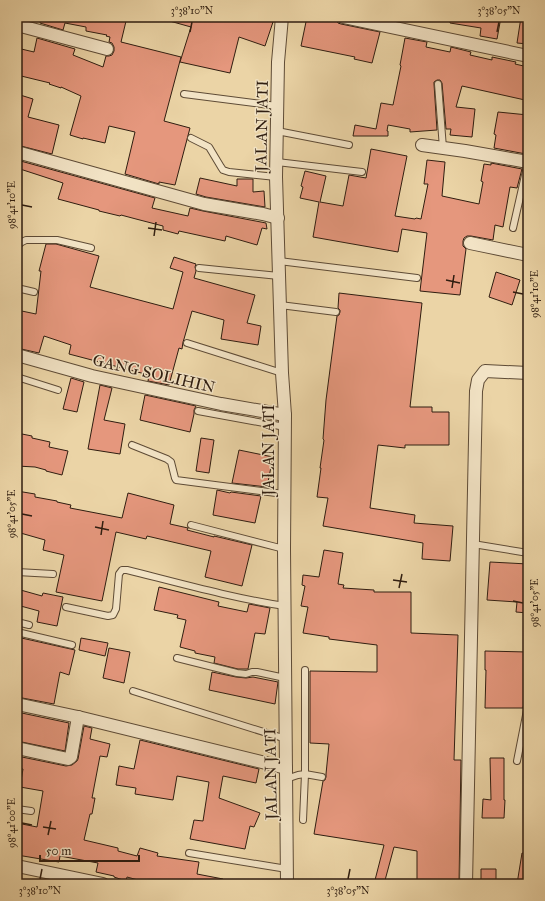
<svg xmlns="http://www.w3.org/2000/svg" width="545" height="901" font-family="'IM FELL Great Primer',serif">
<rect width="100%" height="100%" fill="#ebd4a6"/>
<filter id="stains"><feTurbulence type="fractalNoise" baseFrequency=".005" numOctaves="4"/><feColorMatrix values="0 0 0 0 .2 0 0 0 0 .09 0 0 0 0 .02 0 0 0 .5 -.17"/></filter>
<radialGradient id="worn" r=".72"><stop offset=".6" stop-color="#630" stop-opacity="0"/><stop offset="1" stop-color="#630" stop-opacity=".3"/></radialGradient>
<g fill="#e5977d" stroke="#2f1d10">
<path d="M41 17H127L121 42 181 57 164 121 190 128 175 185 159 182V184L125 174 135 132 109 126 105 143 83 138V139L70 135 81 96 61 87V88L49 84 50 83 17 75V48L34 52 37 38 75 49 73 55 103 67 106 56H109L112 55 114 51V47L112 43 109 42 110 37 106 36 107 35 86 31V27L65 23 63 30 40 23Z"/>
<path d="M166 17H260L273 22 265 46 239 37 230 73 180 62 191 27 166 20Z"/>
<path d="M307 17H325L336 19 338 23 341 24 380 32 372 63 354 59 355 57 301 46Z"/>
<path d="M450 17H501L497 39 480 36 481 28 450 23Z"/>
<path d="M521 17H528V44L517 43Z"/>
<path d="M405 38 427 42 426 47 450 52 451 47 471 52 470 55 492 60V57L516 62 515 64 528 67V84L525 100 462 86 456 107 475 109 472 137 450 135 451 129H446L442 83 440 80H437L434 82V84L437 130 410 132V129L388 125 387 131H388V136H353L355 125 376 129 381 103 393 105 401 66 400 65Z"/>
<path d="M17 94 33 99 28 117 59 125 52 154 17 145Z"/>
<path d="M498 112 528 115V144L526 154 494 148 496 135 494 134Z"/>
<path d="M371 149 407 156 395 216 415 219 416 218 421 219 428 184H424L427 160 445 162 442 196 479 204 483 182 481 181 484 164 491 165V163L522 169 517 188 510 187 503 227 495 225 493 240 471 236H467L464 238 463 241V246L466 249 460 295 420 291 427 233 402 229 398 252 313 237 319 202 300 198 303 187 301 186 305 171 326 176 320 202 343 206 349 175 366 178Z"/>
<path d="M17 160 155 198 152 208 188 216 190 208 203 211 266 223 267 229 262 228 257 245 226 236 225 241 179 231 178 234 163 230V226L136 219 121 215 120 216 99 211V210L58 199 63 183 17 168Z"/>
<path d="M200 178 237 186V179H253V192L264 191 265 207 206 197 196 194Z"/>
<path d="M46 244H56L99 256 90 287 173 309 183 272 170 268 174 257 196 264 195 267 196 271 194 278 255 295 247 323 261 326 258 345 221 339 224 320 192 311 184 339 183 342 182 349 179 348 169 385 148 381 149 375 69 354 71 345 44 336 39 353 17 348V310L36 314 41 271H39Z"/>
<path d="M496 272 520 280 512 305 489 297Z"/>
<path d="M339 293 422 303 410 407H432V412H449V445H405V448L378 445 370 508 415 515 414 523 453 526 450 561 422 559 423 543 323 526 328 498 317 497 321 468H320L324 440 323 439 326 400 337 316 339 315 340 312V310L338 308Z"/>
<path d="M71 378 84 382 77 412 63 409Z"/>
<path d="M100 385 112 388 104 420 125 424 120 454 88 449Z"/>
<path d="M145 395 196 406 194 410V414L190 432 140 420Z"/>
<path d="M17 433 32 436V438L50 442 49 447 68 451 62 475 46 471V470L35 467 17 466Z"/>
<path d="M201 438 214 440 209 473 196 471Z"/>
<path d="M239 450 273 457 267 487 232 483Z"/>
<path d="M217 490 230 493 231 492 261 496 255 523 213 515Z"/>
<path d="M17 491 35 494V497L57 501V502L71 505 70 508 122 518 128 493 174 505 170 524 188 528 187 530 214 537V536L252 545 242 586 205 577 211 551 147 536 146 539 116 532 102 601 56 592 64 555 43 550 45 540 17 532Z"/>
<path d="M324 550 343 553 338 584 344 585 343 588 374 590V592H411V633L458 635 454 760H461L459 884H417V851L394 847 384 884H374L384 845 314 834 323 781 325 780 326 777V774L329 744 310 743V671L377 672V645L329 639V637L303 633 308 607 301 606 305 586 302 585 303 575 319 577Z"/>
<path d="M490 562 528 564V613L516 612 517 602 487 600Z"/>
<path d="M159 587 219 602 218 606 247 612 249 604 270 608 265 634 255 633 248 669H238L214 663 215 657 195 653V651L180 647 186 620 177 618 178 615 154 610Z"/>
<path d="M17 589 42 596 43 593 63 597 57 626 37 622 39 611 17 605Z"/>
<path d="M17 637 75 650 69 675 60 672 54 704 17 697Z"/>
<path d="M81 638 108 643 105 656 79 650Z"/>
<path d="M109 648 130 652 124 683 103 678Z"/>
<path d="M485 651 527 652V671H525L524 703 523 708H485L486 670H485Z"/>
<path d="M212 672 236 677 246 678 253 677 278 682 275 704 209 690Z"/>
<path d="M17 712 69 723 65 751 17 741Z"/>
<path d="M84 726 92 728 90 739 110 744 107 757 100 756 92 798H95L92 814H90L84 840 118 848V851L137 856 140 848 158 853 157 856 199 862 197 874 223 879V884H164L149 882V883L127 877 126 881 114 877V876L96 872 98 863 60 856 59 862 17 855V823L37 827 43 791 20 787 23 769 17 768V756L66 766 72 765 77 761 78 759Z"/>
<path d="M140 740 259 769 256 783 223 776 219 798 260 813 254 827 250 826 245 849 190 839 194 820 203 821 209 782 177 776 173 800 135 794 136 788 116 785 119 766 134 769Z"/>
<path d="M490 758H504V800H505L504 818H482L483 799 491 800Z"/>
<path d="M522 853 528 854V884H517Z"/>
<path d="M481 869H496V884L481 883Z"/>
</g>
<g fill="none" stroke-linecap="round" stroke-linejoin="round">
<defs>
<g id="lane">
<path d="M438 84 443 148"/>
<path d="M184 94 277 106"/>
<path d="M277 131 349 145"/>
<path d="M191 138 209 147 221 167 223 170 229 172 276 177"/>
<path d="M277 162 362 172"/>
<path d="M513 228 528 162"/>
<path d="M17 246 22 242 26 240H57L91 248"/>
<path d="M279 261 417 278"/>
<path d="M199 268 279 276"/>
<path d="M17 288 34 292"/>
<path d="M280 305 336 312"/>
<path d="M187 343 282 373"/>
<path d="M17 377 58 390"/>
<path d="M198 411 285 427"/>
<path d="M132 445 167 459 171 462 175 478 176 480 284 494"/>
<path d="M191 525 284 549"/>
<path d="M473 544 528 553"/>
<path d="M17 572 53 574"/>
<path d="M66 607 108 616 113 615 116 609 119 574 122 570H127C179 583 232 598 285 606"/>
<path d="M17 622 29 625"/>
<path d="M17 632 72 645"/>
<path d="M177 658 237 673 246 674 252 672H257L285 678"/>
<path d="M133 691 286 739"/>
<path d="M517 761 528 705"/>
<path d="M286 779 298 775 305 774V670"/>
<path d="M17 809 31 811"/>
<path d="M303 820 305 774 322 777"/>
<path d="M189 853 287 869"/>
</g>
<g id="street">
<path d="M282 17 278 62 276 177 282 373 285 415 284 549 287 884"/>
<path d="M343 17 528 56"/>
<path d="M17 25 107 49"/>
<path d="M422 145 465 151 528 162"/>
<path d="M17 152 204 204 263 214 278 218"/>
<path d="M470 243 528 255"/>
<path d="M17 355 92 376 221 404 285 415"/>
<path d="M17 704 78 717 286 768"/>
<path d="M17 748 68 759 71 757 78 717"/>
<path d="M17 866 103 884"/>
<path d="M466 884 476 391 478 380 485 371 528 373"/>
</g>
</defs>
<use href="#lane" stroke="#5e4b36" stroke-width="8"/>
<use href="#street" stroke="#5e4b36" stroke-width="14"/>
<use href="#lane" stroke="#f2e3c5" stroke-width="6"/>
<use href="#street" stroke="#f2e3c5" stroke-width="12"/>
</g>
<path fill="none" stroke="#2f1d10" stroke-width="1.5" d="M190 32 192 22M497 32 499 22M22 205 32 207M148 228 162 230M154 236 156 222M446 280 460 283M452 288 454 275M513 292 523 294M22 514 32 516M95 527 109 530M101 535 103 521M393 580 407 582M399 588 402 574M513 601 523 603M22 823 32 825M43 827 56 829M48 835 51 821M40 879 42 869M348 879 350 869"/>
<g text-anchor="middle" stroke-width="3" stroke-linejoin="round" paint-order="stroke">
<g font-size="16" fill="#2f1d10" stroke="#f2e3c5">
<text transform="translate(261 126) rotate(-89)" y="6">JALAN JATI</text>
<text transform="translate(154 373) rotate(13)" y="6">GANG SOLIHIN</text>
<text transform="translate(268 450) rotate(-90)" y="6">JALAN JATI</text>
<text transform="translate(270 774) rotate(-91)" y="6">JALAN JATI</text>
</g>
</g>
<rect width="545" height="901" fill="none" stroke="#ebd4a6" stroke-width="44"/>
<path d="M40 855v6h99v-6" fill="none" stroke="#2f1d10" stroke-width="2"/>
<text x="46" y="855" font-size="12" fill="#2f1d10" stroke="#f2e3c5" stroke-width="3" paint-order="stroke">50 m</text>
<rect x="22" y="22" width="501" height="857" fill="none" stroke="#2f1d10" stroke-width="1.5"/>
<g font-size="10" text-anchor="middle" fill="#2f1d10">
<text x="192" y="14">3°38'10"N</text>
<text x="499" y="14">3°38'05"N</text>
<text transform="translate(11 205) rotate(-90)" y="4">98°41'10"E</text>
<text transform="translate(534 294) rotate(-90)" y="4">98°41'10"E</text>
<text transform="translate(11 514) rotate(-90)" y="4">98°41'05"E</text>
<text transform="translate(534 603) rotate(-90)" y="4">98°41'05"E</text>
<text transform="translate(11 823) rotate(-90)" y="4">98°41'00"E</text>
<text x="40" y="894">3°38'10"N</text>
<text x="348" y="894">3°38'05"N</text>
</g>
<rect width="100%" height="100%" filter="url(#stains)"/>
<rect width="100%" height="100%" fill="url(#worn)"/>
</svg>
